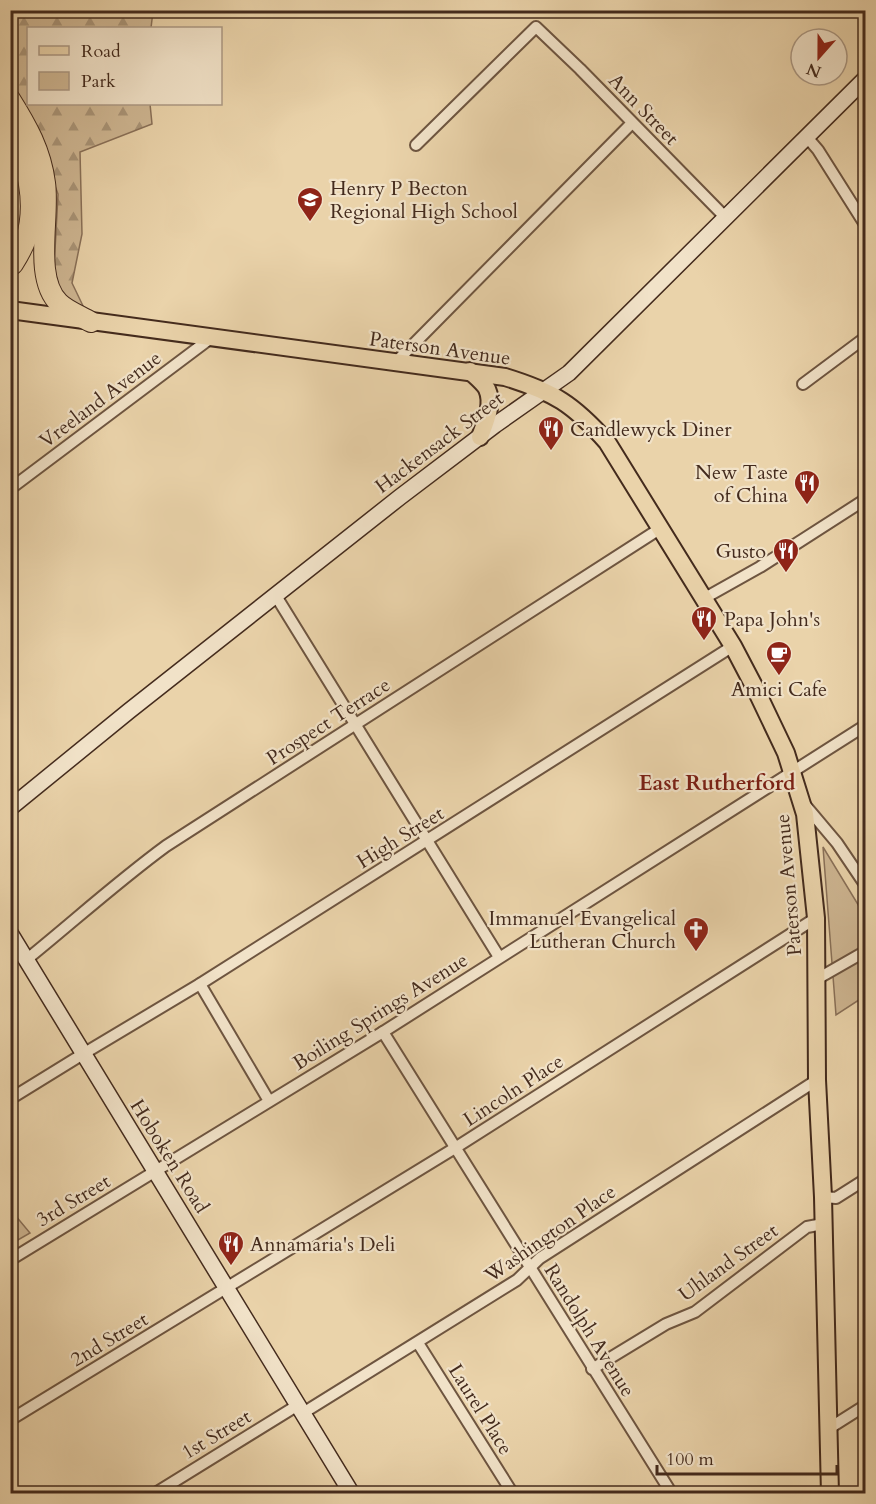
<svg xmlns="http://www.w3.org/2000/svg" width="876" height="1504" font-family="Cardo,serif">
<defs>
<pattern id="forest-firs" width="22" height="20" patternUnits="userSpaceOnUse" patternTransform="scale(1.5)"><rect width="22" height="20" fill="#ceb692"/><path d="M5 1l3.5 6h-7zM16 11l3.5 6h-7z" fill="#a99477"/></pattern>
</defs>
<rect width="100%" height="100%" fill="#ead3aa"/>
<filter id="stains"><feTurbulence type="fractalNoise" baseFrequency=".00333" numOctaves="4"/><feColorMatrix values="0 0 0 0 .2 0 0 0 0 .09 0 0 0 0 .02 0 0 0 .5 -.17"/></filter>
<radialGradient id="worn" r=".72"><stop offset=".6" stop-color="#630" stop-opacity="0"/><stop offset="1" stop-color="#630" stop-opacity=".3"/></radialGradient>
<path fill="url(#forest-firs)" stroke="#897058" stroke-width="1.5" d="M10 11H153L151 28H28V104H150L152 124 80 152 82 234 72 283 85 310 62 298 54 269 58 194 39 141 11 88Z"/>
<g fill="#ceb692" stroke="#897058" stroke-width="1.5">
<path d="M823 847 865 916V996L836 1015Z"/>
<path d="M10 1209 30 1233 11 1244H10Z"/>
</g>
<g fill="none" stroke-linecap="round" stroke-linejoin="round">
<defs>
<g id="street">
<path d="M806 136 818 150 866 226"/>
<path d="M416 145 536 27 580 69 726 218"/>
<path d="M395 363 632 123"/>
<path d="M803 384 866 337"/>
<path d="M10 489 211 338"/>
<path d="M276 596 499 957"/>
<path d="M703 599 760 567 866 499"/>
<path d="M805 805 837 843 866 886"/>
<path d="M26 960C73 922 117 882 166 846L661 528"/>
<path d="M817 979 866 951"/>
<path d="M200 984 269 1101"/>
<path d="M383 1032 672 1494"/>
<path d="M10 1099 83 1054 200 984 733 646"/>
<path d="M823 1197 836 1198 866 1179"/>
<path d="M10 1260 383 1032 866 725"/>
<path d="M418 1343 513 1494"/>
<path d="M592 1369 666 1324 695 1312 807 1227 823 1224"/>
<path d="M303 1413 517 1280 540 1258 817 1080"/>
<path d="M10 1420 455 1148 816 918"/>
<path d="M828 1429 866 1405"/>
<path d="M154 1494 298 1405"/>
</g>
<g id="secondary">
<path d="M10 808 129 711 400 497 495 425 569 373 866 78"/>
<path d="M10 933 352 1494"/>
</g>
<g id="primary">
<path d="M10 310 505 377C554 392 573 404 607 442L733 646 755 688 786 753 805 814 816 918 817 1080 823 1197 830 1494"/>
<path d="M470 371C475 376 484 383 487 389 494 404 485 423 480 437"/>
</g>
<g id="highway">
<path d="M10 99C27 126 41 151 45 183 50 217 33 278 59 303 67 311 81 316 91 322"/>
<path d="M10 131C28 162 37 204 26 239 23 247 18 256 13 264L10 266"/>
</g>
</defs>
<use href="#street" stroke="#6e5540" stroke-width="14"/>
<use href="#secondary" stroke="#442b1d" stroke-width="18"/>
<use href="#primary" stroke="#442b1d" stroke-width="20"/>
<use href="#highway" stroke="#442b1d" stroke-width="22"/>
<use href="#street" stroke="#f1e2c8" stroke-width="10"/>
<use href="#secondary" stroke="#f1e2c8" stroke-width="15"/>
<use href="#primary" stroke="#ead3aa" stroke-width="16"/>
<use href="#highway" stroke="#ead3aa" stroke-width="20"/>
</g>
<defs>
<symbol id="school-pin" viewBox="-11 -11 22 30"><path d="M0 17L-7.5 6A9.5 9.5 0 1 1 7.5 6Z" fill="#8f2418" stroke="#f1e2c8"/><path d="M0-5L7-2L0 1L-7-2ZM-4 1L0 2.5L4 1V4Q0 6-4 4Z" fill="#fff"/></symbol>
<symbol id="restaurant-pin" viewBox="-11 -11 22 30"><path d="M0 17L-7.5 6A9.5 9.5 0 1 1 7.5 6Z" fill="#8f2418" stroke="#f1e2c8"/><path d="M-5-6h1v4h1v-4h1v4h1v-4h1v5L-1.5 .5V6h-2V.5L-5-1ZM5-6V6H3V1.5H1.5Q1.5-4 5-6Z" fill="#fff"/></symbol>
<symbol id="cafe-pin" viewBox="-11 -11 22 30"><path d="M0 17L-7.5 6A9.5 9.5 0 1 1 7.5 6Z" fill="#8f2418" stroke="#f1e2c8"/><path d="M-5.5-4.5H6V0H3Q3 3.5 0 3.5H-2.5Q-5.5 3.5-5.5 0ZM3-3.2v2h1.7v-2ZM-6 4.5H4V6H-6Z" fill="#fff"/></symbol>
<symbol id="church-pin" viewBox="-11 -11 22 30"><path d="M0 17L-7.5 6A9.5 9.5 0 1 1 7.5 6Z" fill="#8f2418" stroke="#f1e2c8"/><path d="M-1.2-6h2.4v3.5h3.3v2.4h-3.3V6h-2.4V-.1h-3.3v-2.4h3.3Z" fill="#fff"/></symbol>
</defs>
<g fill-rule="evenodd">
<use href="#school-pin" x="295" y="185" width="30" height="40"/>
<use href="#restaurant-pin" x="536" y="414" width="30" height="40"/>
<use href="#restaurant-pin" x="792" y="468" width="30" height="40"/>
<use href="#restaurant-pin" x="771" y="536" width="30" height="40"/>
<use href="#restaurant-pin" x="689" y="604" width="30" height="40"/>
<use href="#cafe-pin" x="764" y="639" width="30" height="40"/>
<use href="#church-pin" x="681" y="915" width="30" height="40"/>
<use href="#restaurant-pin" x="216" y="1229" width="30" height="40"/>
</g>
<g text-anchor="middle" stroke-width="4.5" stroke-linejoin="round" paint-order="stroke">
<g font-size="20" fill="#442b1d" stroke="#f1e2c8">
<text transform="translate(644 109) rotate(46)" y="7">Ann Street</text>
<text transform="translate(440 348) rotate(8)" y="7">Paterson Avenue</text>
<text transform="translate(100 399) rotate(-37)" y="7">Vreeland Avenue</text>
<text transform="translate(439 442) rotate(-37)" y="7">Hackensack Street</text>
<text transform="translate(328 721) rotate(-33)" y="7">Prospect Terrace</text>
<text transform="translate(400 837) rotate(-32)" y="7">High Street</text>
<text transform="translate(788 885) rotate(-95)" y="7">Paterson Avenue</text>
<text transform="translate(380 1011) rotate(-32)" y="7">Boiling Springs Avenue</text>
<text transform="translate(513 1090) rotate(-33)" y="7">Lincoln Place</text>
<text transform="translate(170 1156) rotate(58)" y="7">Hoboken Road</text>
<text transform="translate(73 1200) rotate(-31)" y="7">3rd Street</text>
<text transform="translate(550 1233) rotate(-35)" y="7">Washington Place</text>
<text transform="translate(728 1262) rotate(-36)" y="7">Uhland Street</text>
<text transform="translate(590 1330) rotate(58)" y="7">Randolph Avenue</text>
<text transform="translate(109 1339) rotate(-31)" y="7">2nd Street</text>
<text transform="translate(481 1409) rotate(58)" y="7">Laurel Place</text>
<text transform="translate(216 1434) rotate(-31)" y="7">1st Street</text>
</g>
<g font-size="20" fill="#442b1d" stroke="#f1e2c8" text-anchor="start">
<text x="330" y="195">Henry P Becton<tspan x="330" dy="23">Regional High School</tspan></text>
<text x="570" y="436">Candlewyck Diner</text>
<text x="788" y="479" text-anchor="end">New Taste<tspan x="788" dy="23">of China</tspan></text>
<text x="766" y="558" text-anchor="end">Gusto</text>
<text x="724" y="626">Papa John's</text>
<text x="779" y="696" text-anchor="middle">Amici Cafe</text>
<text x="676" y="925" text-anchor="end">Immanuel Evangelical<tspan x="676" dy="23">Lutheran Church</tspan></text>
<text x="250" y="1251">Annamaria's Deli</text>
</g>
<g font-size="22" font-weight="bold" fill="#7a1f14" stroke="#f1e2c8">
<text x="717" y="790">East Rutherford</text>
</g>
</g>
<rect width="876" height="1504" fill="none" stroke="#ead3aa" stroke-width="36"/>
<rect x="12" y="12" width="852" height="1480" fill="none" stroke="#442b1d" stroke-width="3"/>
<rect x="18" y="18" width="840" height="1468" fill="none" stroke="#442b1d" stroke-width="1.5"/>
<rect x="27" y="27" width="195" height="78" fill="#f1e2c8" stroke="#ac9984" stroke-width="1.5"/>
<rect x="39" y="46" width="30" height="9" fill="#ead3aa" stroke="#ac9984" stroke-width="1.5"/>
<text x="81" y="57" font-size="18" fill="#442b1d">Road</text>
<rect x="39" y="72" width="30" height="18" fill="#ceb692" stroke="#ac9984" stroke-width="1.5"/>
<text x="81" y="87" font-size="18" fill="#442b1d">Park</text>
<g transform="translate(819 57) rotate(201)"><circle r="28" fill="#f1e2c8" stroke="#ac9984" stroke-width="1.5"/>
<path d="M0-4.5L10 22L0 15L-10 22Z" fill="#8f2418"/>
<text y="-9" font-size="16" font-weight="bold" text-anchor="middle" fill="#442b1d">N</text>
</g>
<path d="M657 1465v9h180v-9" fill="none" stroke="#442b1d" stroke-width="3"/>
<text x="666" y="1465" font-size="18" fill="#442b1d" stroke="#f1e2c8" stroke-width="4.5" paint-order="stroke">100 m</text>
<rect width="100%" height="100%" filter="url(#stains)"/>
<rect width="100%" height="100%" fill="url(#worn)"/>
</svg>
